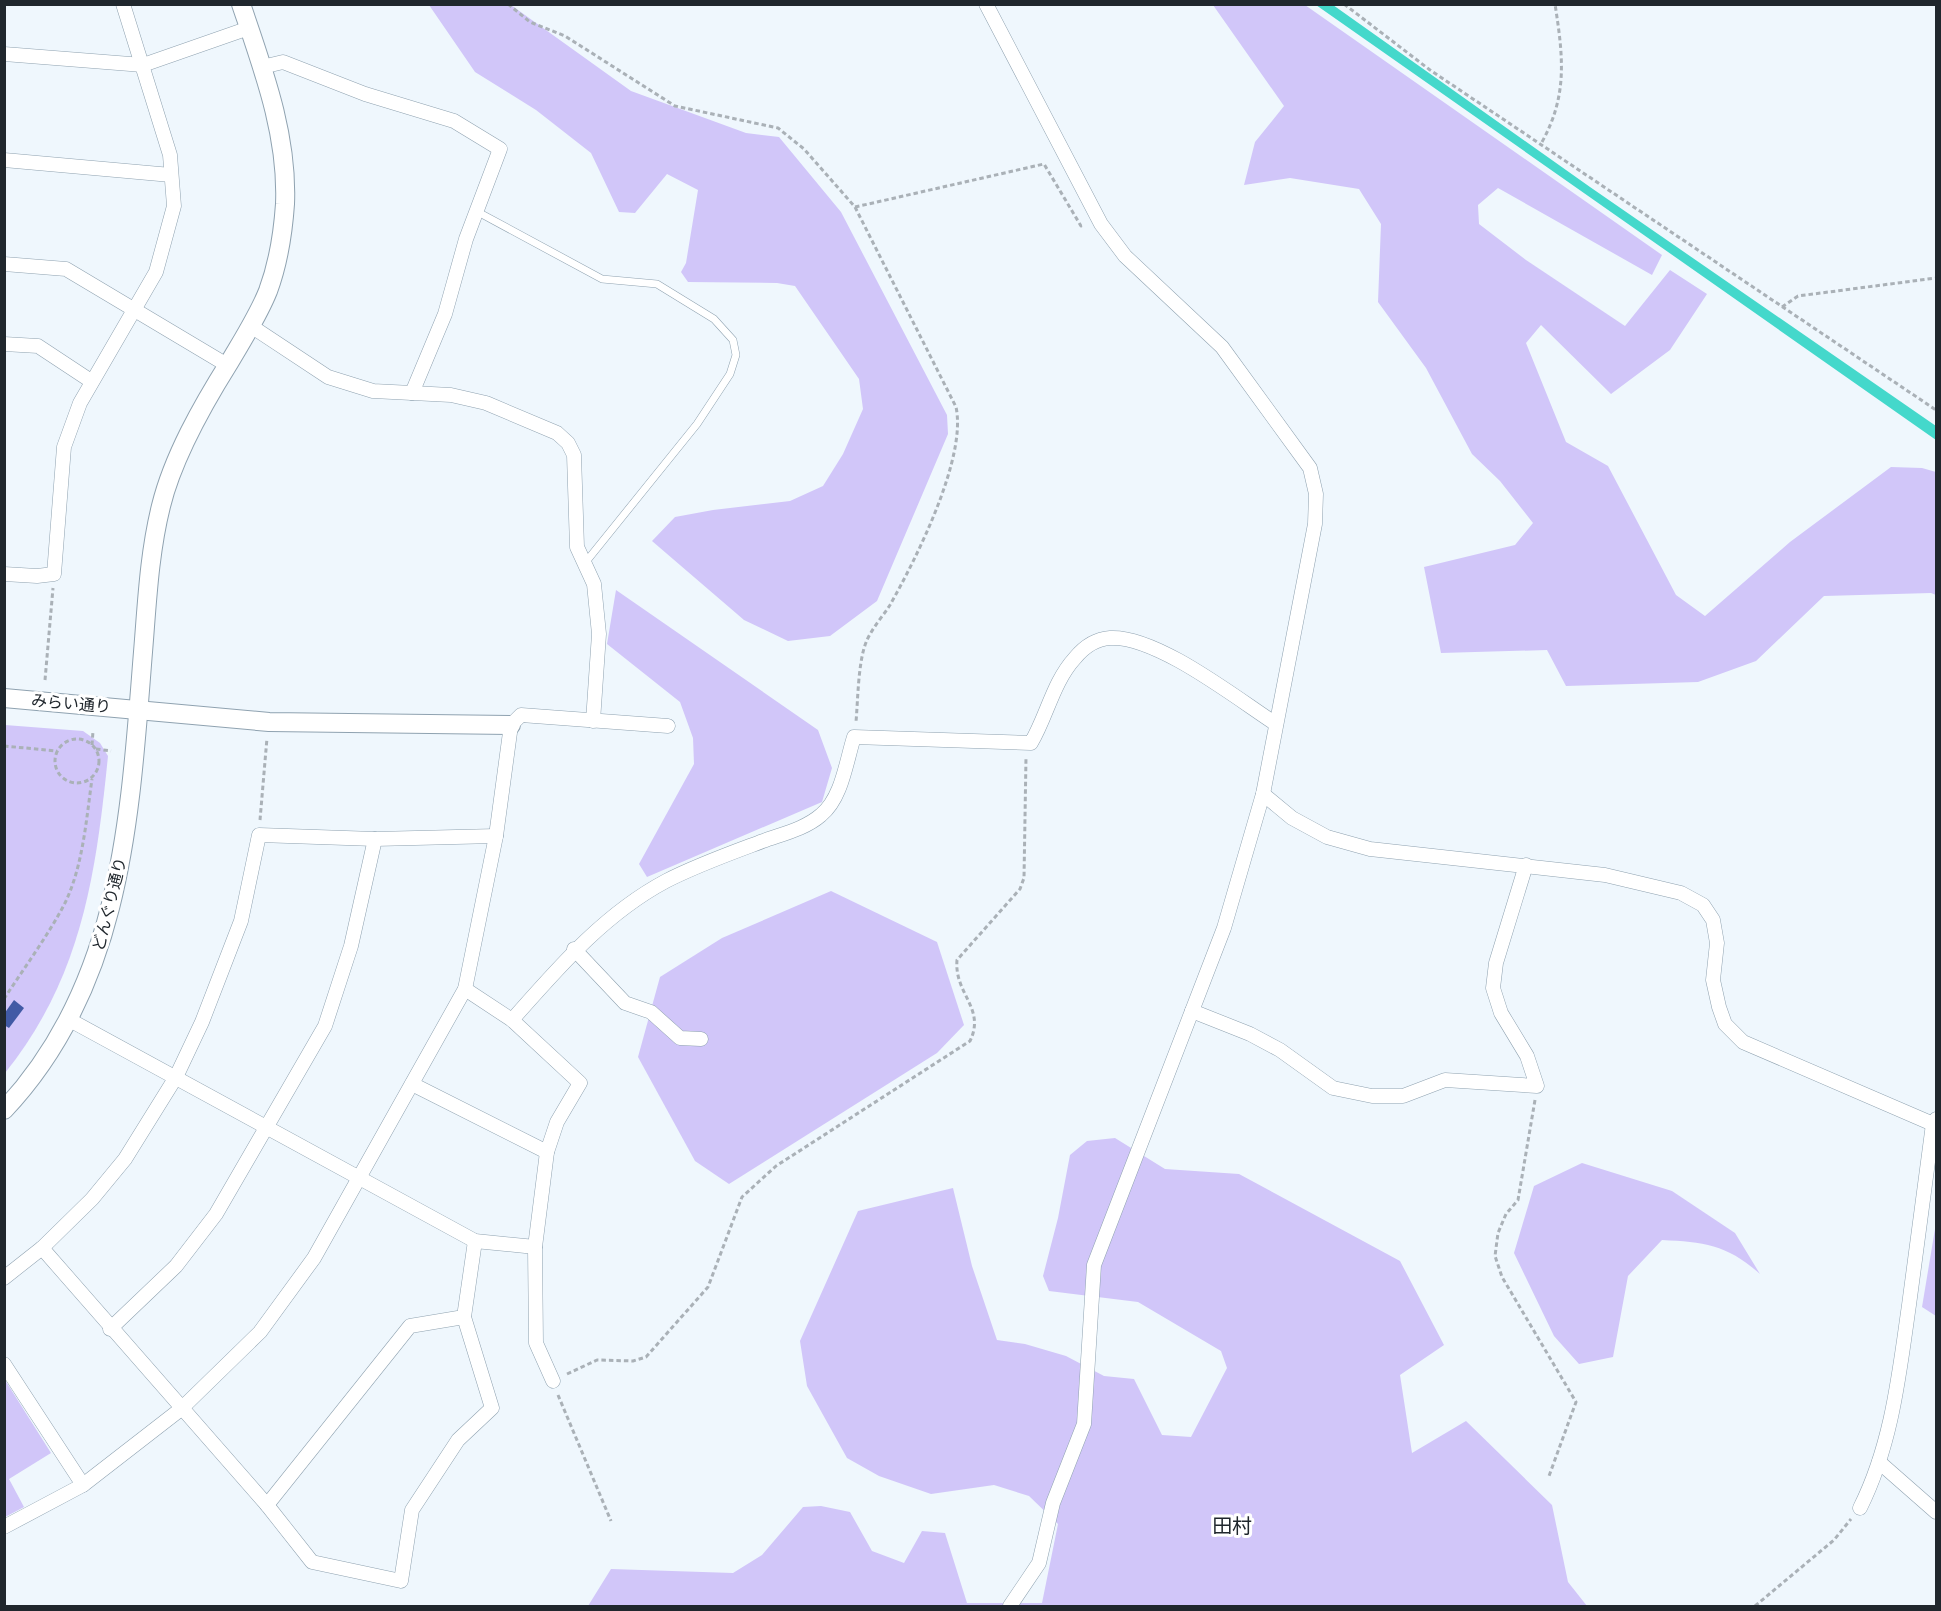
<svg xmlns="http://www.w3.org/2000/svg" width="1941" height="1611" font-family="'Titillium Web','Noto Sans JP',sans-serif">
<rect width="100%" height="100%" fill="#eff7fd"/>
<g fill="#d1c6f9">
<path d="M429 5H511L631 91 746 133 779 137 841 212 947 415 948 434 877 601 830 636 788 641 744 620 652 541 675 517 713 510 790 501 823 486 843 454 863 409 859 379 795 286 777 283 688 282 681 272 686 263 698 190 667 174 635 213 619 212 591 153 536 110 475 72Z"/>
<path d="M1213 5H1305L1662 255 1652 275 1498 188 1478 205 1479 224 1526 260 1625 326 1670 270 1707 294 1670 350 1611 394 1541 325 1526 343 1566 442 1608 466 1676 595 1705 616 1790 542 1891 467 1922 468 1936 472V595L1931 593 1824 596 1756 661 1698 682 1566 686 1547 650 1441 653 1424 567 1515 545 1533 523 1500 481 1472 454 1426 368 1378 302 1381 224 1359 189 1290 178 1244 185 1255 142 1284 106Z"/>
<path d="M616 590 818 730 832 768 822 802 647 877 639 864 694 764 693 738 680 702 607 644Z"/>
<path d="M5 725 83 731 100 743 108 756C96 874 82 977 5 1073Z"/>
<path d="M831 891 937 942 964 1025 937 1053 729 1184 695 1161 638 1057 660 977 722 938Z"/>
<path d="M1115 1138 1165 1169 1239 1174 1400 1261 1444 1345 1400 1375 1412 1453 1466 1421 1552 1505 1568 1582 1587 1606H588L611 1569 733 1573 762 1555 803 1507 821 1506 850 1512 872 1551 904 1563 922 1531 945 1533 967 1603H1042L1058 1524 1029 1496 994 1485 931 1494 879 1476 847 1458 807 1386 800 1341 858 1211 953 1188 972 1266 997 1340 1025 1344 1066 1356 1104 1376 1134 1379 1162 1435 1191 1437 1227 1368 1221 1351 1138 1302 1049 1291 1043 1276 1058 1218 1070 1155 1087 1141Z"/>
<path d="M1582 1163 1672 1191 1735 1233 1760 1274C1728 1245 1704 1242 1662 1240L1628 1276 1613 1357 1579 1364 1554 1336 1514 1253 1534 1186Z"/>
<path d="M1936 1223V1316L1922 1307Z"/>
<path d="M5 1380 51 1453 9 1479 24 1507 5 1517Z"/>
</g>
<path fill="#44d8cb" d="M1316 5H1333L1590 187 1936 426V440Z"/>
<path fill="#415aa5" d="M14 1000 24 1008 9 1028 4 1025V1014Z"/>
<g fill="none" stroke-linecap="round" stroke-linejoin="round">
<defs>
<path id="service" d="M476 211 602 279 657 284 714 319 733 340 736 355 730 374 697 424 585 563"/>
<g id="minor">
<path d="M986 4 1101 224 1125 256 1222 347 1310 468 1316 494 1315 524 1263 794 1224 928 1094 1265 1084 1424 1053 1503 1039 1563 1010 1606"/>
<path d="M4 54 143 65 249 28"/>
<path d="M262 67 283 62 365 94 454 121 500 149 466 239 445 314 412 393"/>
<path d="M4 160 171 175"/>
<path d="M4 264 66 269 227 365"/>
<path d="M251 326 328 377 373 391 451 395 486 403 557 433 568 443 574 455 577 547 594 584 599 634 593 721"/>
<path d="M4 344 38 346 91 381"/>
<path d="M4 574 37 576 54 574 64 447 80 403 156 272 174 206 170 155 123 4"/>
<path d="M1263 794 1292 818 1327 837 1370 849 1605 875 1681 893 1703 905 1713 920 1717 943 1713 980 1719 1007 1725 1024 1743 1042 1933 1124"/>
<path d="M574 949 625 1003 651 1012 680 1038 701 1039"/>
<path d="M465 989 512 1020 580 1083 557 1122 547 1152 535 1247 536 1343 553 1381"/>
<path d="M1192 1011 1250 1034 1280 1050 1333 1088 1372 1096H1403L1445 1080 1537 1086 1527 1056 1501 1013 1493 988 1496 963 1526 865"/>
<path d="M68 1019 475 1241 535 1247"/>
<path d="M512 1020C558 968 604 914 666 881 697 865 731 853 763 841 782 834 805 829 821 815 842 798 846 762 854 737L1031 743C1047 716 1053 682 1075 658 1084 647 1095 639 1110 638 1156 635 1236 698 1276 724"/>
<path d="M412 1084 547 1152"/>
<path d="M42 1248 267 1505 312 1562 401 1581 412 1510 458 1440 492 1408 464 1317 475 1241"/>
<path d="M4 1278 42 1248 92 1199 125 1159 176 1077 202 1022 241 921 259 835 375 839 496 836"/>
<path d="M110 1329 176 1266 216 1214 325 1026 351 946 375 839"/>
<path d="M4 1364 83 1485"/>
<path d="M1879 1462 1936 1512"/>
<path d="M267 1505 410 1326 464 1317"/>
<path d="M1860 1508C1892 1444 1899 1375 1909 1305 1917 1245 1925 1185 1933 1124L1936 1119"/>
<path d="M4 1527 83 1485 181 1409 260 1332 314 1258 465 989 496 836 511 725 521 715 668 726"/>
</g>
<g id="tertiary">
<path d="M4 698 269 722 511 725"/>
<path d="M4 1110C123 984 130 814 143 652 147 604 149 554 161 506 173 457 202 406 229 363 243 339 258 316 268 291 278 264 283 233 285 204 288 135 263 69 241 4"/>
</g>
</defs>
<use href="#service" stroke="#8fa2b0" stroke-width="8"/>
<use href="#minor" stroke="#8fa2b0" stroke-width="15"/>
<use href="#tertiary" stroke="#8fa2b0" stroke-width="20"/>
<g stroke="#aab1b7" stroke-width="3" stroke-dasharray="4.5 3" stroke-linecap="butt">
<path d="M508 4 530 22 565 36 675 106 778 128 804 149 855 207 956 407C967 458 916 559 890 605 883 616 873 627 867 640 858 660 858 699 856 722"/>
<path d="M1344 4 1430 70 1936 410"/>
<path d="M1542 142C1568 95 1563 56 1555 4"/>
<path d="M855 207 1044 164 1081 226 1084 225"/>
<path d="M1782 307 1798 296 1936 278"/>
<path d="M45 680 53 588"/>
<circle cx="77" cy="761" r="22"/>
<path d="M92 745 93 731"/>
<path d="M4 746 57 751"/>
<path d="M96 749 111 751"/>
<path d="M260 820 267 738"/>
<path d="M4 999C24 968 47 937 64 905 83 867 86 821 92 779"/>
<path d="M1535 1100 1518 1200 1506 1214 1498 1233 1495 1256 1502 1277 1576 1402 1549 1476"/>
<path d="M567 1374 597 1360 633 1361 646 1357 708 1287 742 1197 776 1166 970 1041C986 1008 954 994 957 960L1020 889 1024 878 1026 757"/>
<path d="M558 1395 611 1521"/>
<path d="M1755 1606 1834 1540 1851 1519"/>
</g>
<use href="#service" stroke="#fff" stroke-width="7"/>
<use href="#minor" stroke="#fff" stroke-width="14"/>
<use href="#tertiary" stroke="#fff" stroke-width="18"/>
</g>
<g text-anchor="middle" stroke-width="6" stroke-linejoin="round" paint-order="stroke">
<g font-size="16" fill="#20272d" stroke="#fff">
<text transform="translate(71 703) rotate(5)" y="6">みらい通り</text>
<text transform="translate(109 904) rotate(-76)" y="6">どんぐり通り</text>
</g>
<g font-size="20" fill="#20272d" stroke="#fff">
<text x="1232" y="1533">田村</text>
</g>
</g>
<rect width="1941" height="1611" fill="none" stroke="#20272d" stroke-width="12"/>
</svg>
